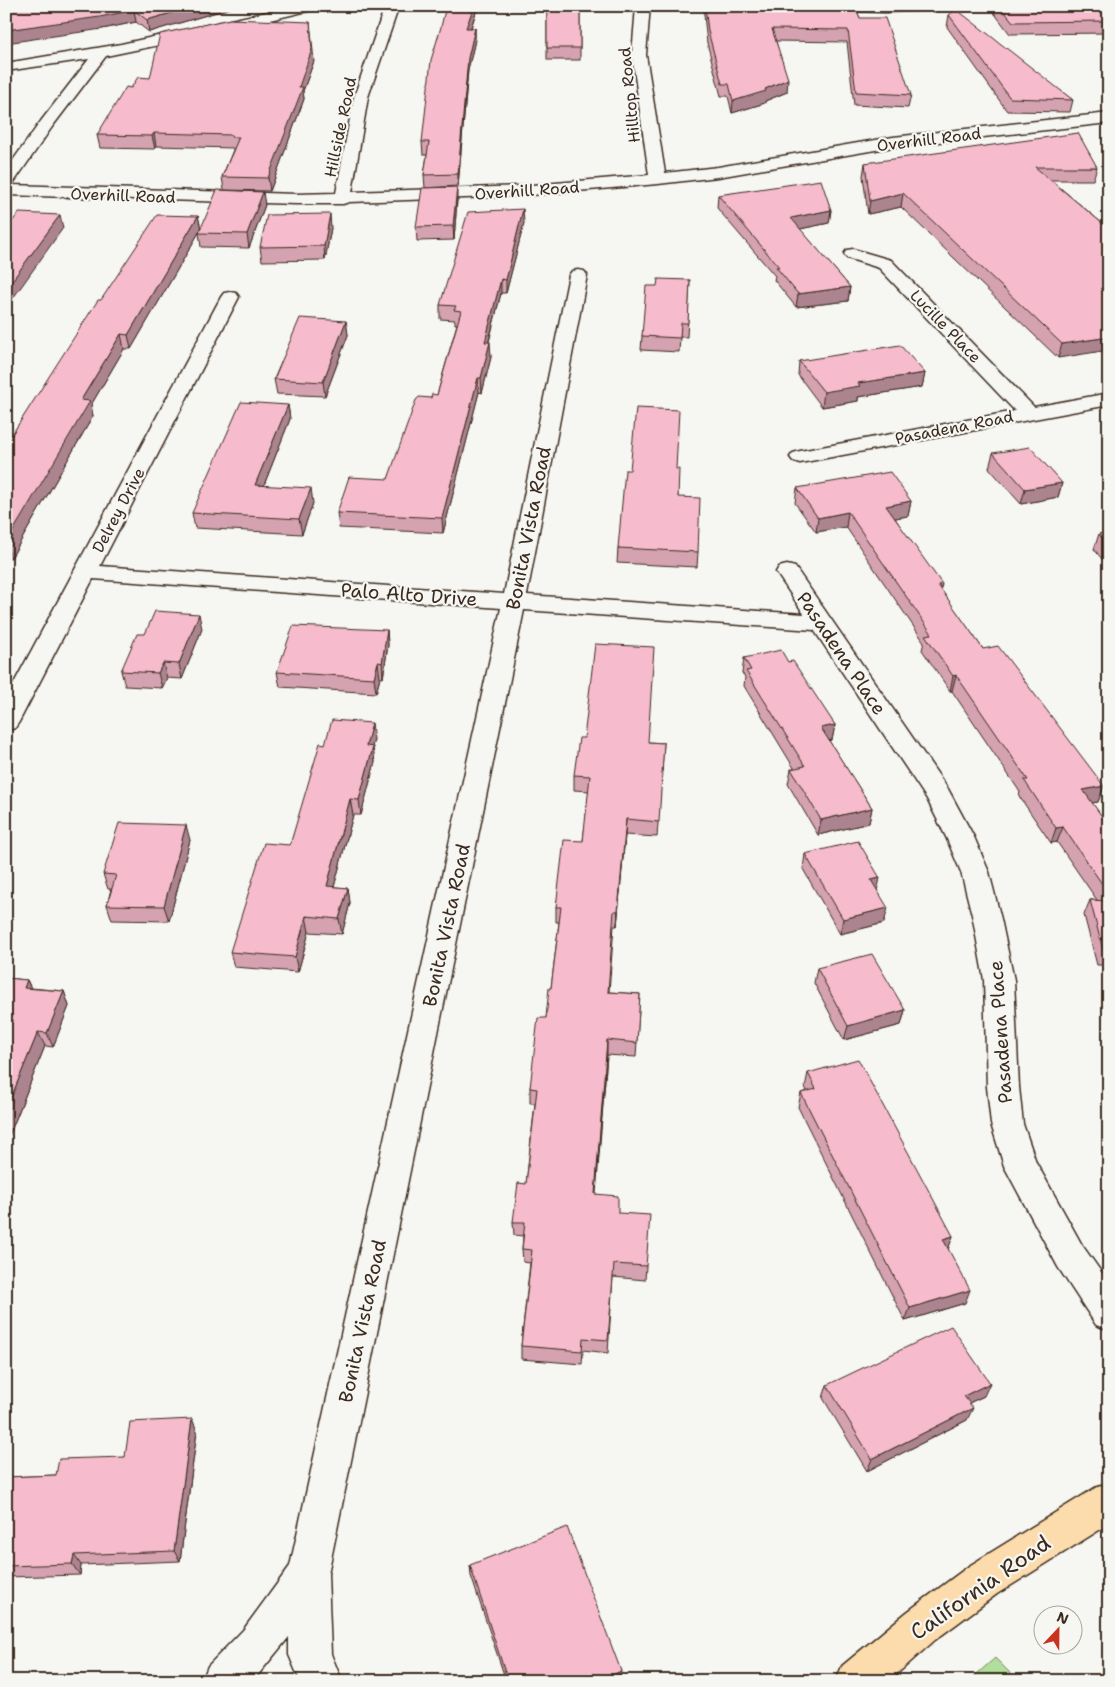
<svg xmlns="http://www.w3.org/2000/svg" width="1115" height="1687" font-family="'Shantell Sans',sans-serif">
<rect width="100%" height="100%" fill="#f6f6f2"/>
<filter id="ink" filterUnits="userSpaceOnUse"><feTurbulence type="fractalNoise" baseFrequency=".02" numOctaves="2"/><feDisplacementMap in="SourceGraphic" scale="10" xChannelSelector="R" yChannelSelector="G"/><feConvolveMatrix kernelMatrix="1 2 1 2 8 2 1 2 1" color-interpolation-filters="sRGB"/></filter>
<g filter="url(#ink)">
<path fill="#b0de9d" stroke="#76845e" d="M995 1658 1018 1681H969Z"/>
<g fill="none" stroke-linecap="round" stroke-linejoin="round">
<defs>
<g id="minor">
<path d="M294 6H317L316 9 198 37 106 56 52 127 12 185 296 194 336 193 354 97 385 6H399L368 97 352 192 520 186 649 175 632 55 636 6H650L646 55 665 173 718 167 893 137 1109 113V123L893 147 718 177 658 184 520 196 349 202 343 204H296L6 195V170L41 121 89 59 6 71V63L121 44Z"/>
<path d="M806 6H946L940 10 886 12 812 10Z"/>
<path d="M853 249 891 260 1034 407 1109 393V405L800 463 793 461 790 457 793 453 800 451 1015 411 879 268 847 258 844 254 847 250Z"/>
<path d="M578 270 584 271 587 275 527 595 804 614 776 572 779 567 787 565 795 567 948 789 974 837 989 872 1001 919 1014 980 1019 1087 1023 1124 1036 1162 1082 1245 1109 1283V1330L1096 1325 1058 1267 1004 1166 991 1124 987 1087 984 980 973 919 961 872 946 837 927 799 814 630 524 610 328 1574 331 1654 342 1681H300L289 1655V1637L253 1681H202L208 1666 244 1629 290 1566 501 608 93 579 19 722 15 728 6 731V698L221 297 224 293 230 292 236 293 239 297 100 566 504 594 569 275 572 271Z"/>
</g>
<path id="major" d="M1109 1483V1524L997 1594 935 1640 889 1681H836L842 1666 907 1612 969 1566 1095 1488Z"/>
</defs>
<use href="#minor" stroke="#3b2a1e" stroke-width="3"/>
<use href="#major" stroke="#3b2a1e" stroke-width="3"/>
<use href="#minor" fill="#f6f6f2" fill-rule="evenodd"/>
<use href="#major" fill="#fcdcac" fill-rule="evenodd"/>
</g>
<g fill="#d4a2b0" stroke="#3b2a1e">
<path d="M6 6H237L149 32 136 22 102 29Z"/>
<path d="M478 6 471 28H475V40L468 70 458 186 425 188 424 175 427 155H423L422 142Z"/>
<rect x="547" y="6" width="33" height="54"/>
<path d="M703 6H855L860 18 911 95 908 108 854 105 847 42 776 41 787 92 765 101V103L732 113 728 96H721L707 43Z"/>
<path d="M989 6H1109V33L1010 34Z"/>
<path d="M949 15 1073 100 1070 112 1007 111 947 27Z"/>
<path d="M314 61 303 91 304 99 270 191 224 190 222 177 233 150V148L156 146 155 149 100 148 97 135 131 88 150 78Z"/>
<path d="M865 163 1097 167 1093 180H1051L1109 229 1058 358 901 207 868 214 863 176Z"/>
<path d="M718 195 831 210 829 223 800 229 850 287 848 301 796 307 774 280 775 276 717 208Z"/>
<path d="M457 200 454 240 417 241 416 227Z"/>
<path d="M265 205 249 248 201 247 199 233 201 229 131 349H124L91 405 93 416 11 558H6V436H11L101 300 198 216 201 229Z"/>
<path d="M524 223 506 293H501L489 342 491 357 482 393 479 392 443 533 339 528 337 513 388 479 431 398 437 395 457 324H455V320L440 319V305Z"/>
<path d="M331 228 325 260 262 261 260 247Z"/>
<path d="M690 280 687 337H680L679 352 641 350 642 336 657 286Z"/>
<path d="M346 321 348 335 325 396 277 394 274 379Z"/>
<path d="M799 361 925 373 922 387 858 397V401L822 407 798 375Z"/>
<path d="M288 405 290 419 264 485 313 503 302 534 195 528 192 513Z"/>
<path d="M993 453 1062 483 1058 497 1021 504 989 468Z"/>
<path d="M676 469 678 497 698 552 697 567 617 563 618 548Z"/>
<path d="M797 488 911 501 908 516 895 518 941 590 983 649 1104 786 1098 802 1092 803 1109 826V994L1102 965H1097L1084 915 1090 900H1097L1057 842 1051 843 1019 796 1020 792 952 691H950L922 650 924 642 846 527 816 532 795 503Z"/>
<path d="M1109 532V568L1094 549 1099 534Z"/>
<path d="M202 629 182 679 167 678 162 688 125 686 121 671 145 634Z"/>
<path d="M387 630 388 645 383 678H380L376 693 280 687 277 672Z"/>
<path d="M744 658 788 662 835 725 832 740 829 741 872 808 869 823 818 835 788 784 791 769 794 768 744 686 745 677 742 673Z"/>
<path d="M374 739 372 747 375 762 361 815H353L334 887 348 888 350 903 342 934 309 932 298 972 234 967 230 952 290 845 325 744Z"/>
<path d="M648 742 664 743 657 837 625 835 617 926H614L609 992 640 994 636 1057 607 1055 596 1194 618 1213 646 1266 645 1280 613 1277 608 1353 583 1350 582 1364 521 1359V1346L530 1263 523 1262 522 1249 523 1236 514 1235 513 1222 526 1184 535 1103H530V1088L546 1018 551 988 559 922H556V907L583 841 589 791 574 790V775Z"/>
<path d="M190 840 169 921 112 920 107 905 111 889H108L103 874Z"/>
<path d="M805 854 877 891 884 923 840 934 803 869Z"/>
<path d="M817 968 905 1010 901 1025 844 1040 814 983Z"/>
<path d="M6 978 27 980 31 988 64 991 69 1006 53 1047 45 1046 9 1136H6Z"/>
<path d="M808 1073 953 1236 948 1249 965 1303 905 1321 798 1107 801 1093 807 1091 805 1087Z"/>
<path d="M827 1385 984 1396 969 1403 967 1420 867 1471 823 1398Z"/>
<path d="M192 1419 197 1431 180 1561 81 1565 80 1575 6 1577V1477L56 1475 125 1457Z"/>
<path d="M470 1565 620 1681H506L471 1576Z"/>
</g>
<g fill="#ac8490" stroke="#3b2a1e">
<path d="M195 6H237L149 32 147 20Z"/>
<path d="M474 6H478L467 39 466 28Z"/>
<path d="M134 10 136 22 102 29 6 43V30Z"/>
<path d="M310 22 314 61 303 91 304 99 270 191 268 178 299 87Z"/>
<path d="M475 28V40L468 70 458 186V174L468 58Z"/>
<path d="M788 79 787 92 765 101V103L732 113 733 101 765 89Z"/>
<path d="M154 133 156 146 155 149 152 136Z"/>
<path d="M457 187V200L454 240 453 226Z"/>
<path d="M263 192 265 205 249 248 247 234Z"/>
<path d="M903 193 901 207 868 214 870 201Z"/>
<path d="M523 209 524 223 506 293V280Z"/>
<path d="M831 210 829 223 790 231 791 218Z"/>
<path d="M330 214 331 228 325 260 324 246Z"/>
<path d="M60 215 63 228 6 308V289Z"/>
<path d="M198 216 201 229 131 349 128 335Z"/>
<path d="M501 279V293L485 356V342Z"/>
<path d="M850 287 848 301 796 307 798 294Z"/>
<path d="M346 321 348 335 325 396 323 382Z"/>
<path d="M121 334 124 349 91 405 93 416 11 558 6 543 81 400Z"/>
<path d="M1109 337V350L1058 358 1062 344Z"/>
<path d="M490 342 491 357 482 393 481 378Z"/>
<path d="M925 373 922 387 858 397V401L822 407 824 392 858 383Z"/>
<path d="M478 378 479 392 443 533 442 518Z"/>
<path d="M288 405 290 419 258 500 255 485Z"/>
<path d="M1062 483 1058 497 1021 504 1025 489Z"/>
<path d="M311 488 313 503 302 534 299 519Z"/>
<path d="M911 501 908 516 883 520 886 506Z"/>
<path d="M848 512 846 527 816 532 818 518Z"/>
<path d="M942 584 939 600 938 585Z"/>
<path d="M199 614 202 629 182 679 179 664Z"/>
<path d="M387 630 388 645 383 678 382 663Z"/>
<path d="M378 662 380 678 376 693 374 678Z"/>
<path d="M163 663 167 678 162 688 158 673Z"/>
<path d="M956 675 952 691H950L953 676Z"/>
<path d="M372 723 374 739 368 762 366 746Z"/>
<path d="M835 725 832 740 818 743 821 728Z"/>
<path d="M373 747 375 762 361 815 359 800Z"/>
<path d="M1104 786 1098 802 1077 805 1083 790Z"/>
<path d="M350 799 353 815 330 902 327 886Z"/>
<path d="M872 808 869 823 818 835 821 820Z"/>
<path d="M626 819 625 835 617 926 618 911Z"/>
<path d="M186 825 190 840 169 921 164 906Z"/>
<path d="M1063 827 1057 842 1051 843 1056 828Z"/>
<path d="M880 878 877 893 871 880Z"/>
<path d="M348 888 350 903 342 934 339 919Z"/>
<path d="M888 908 884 923 840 934 843 919Z"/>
<path d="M306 916 309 932 298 972 295 957Z"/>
<path d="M27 980 33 994 24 988Z"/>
<path d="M64 991 69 1006 53 1047 47 1033Z"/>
<path d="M905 1010 901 1025 844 1040 848 1026Z"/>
<path d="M38 1032 45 1046 9 1136 6 1131V1110Z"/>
<path d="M607 1040V1055L594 1208 595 1194Z"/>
<path d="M953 1236 948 1250 943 1239Z"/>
<path d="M970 1290 965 1303 905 1321 910 1308Z"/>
<path d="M990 1383 984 1396 958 1408 964 1396Z"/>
<path d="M973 1408 967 1420 867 1471 872 1459Z"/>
<path d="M192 1419 197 1431 180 1561 174 1551Z"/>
<path d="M74 1555 81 1565 80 1575 72 1564Z"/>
<path d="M621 1671 620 1681H599Z"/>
</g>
<g fill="#f6bccd" stroke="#3b2a1e">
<path d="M6 6H195L147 20 134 10 100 17 6 30Z"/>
<path d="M446 6H474L466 28H475L468 58 458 174 424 175 429 142H422L431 60 441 27Z"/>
<rect x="547" y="6" width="33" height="42"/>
<path d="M705 6H855L860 18H885L911 95 856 92 848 30 772 29 788 79 765 89 766 91 733 101 729 84H722L708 31Z"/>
<path d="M1000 6H1109V21L1013 22Z"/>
<path d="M956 9 1073 100 1010 98 949 15Z"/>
<path d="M230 19 310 22 312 49 299 87H303L268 178 222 177 239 137H231L232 135 154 133 152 136 97 135 126 87 131 88 138 77 150 78 160 34Z"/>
<path d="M1078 133 1097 167H1035L1109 229V337L1062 344 903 193 870 201 865 163Z"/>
<path d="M821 180 831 210 791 218 850 287 798 294 776 267H779L718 195Z"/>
<path d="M457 187 453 226 416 227 422 188Z"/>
<path d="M217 190 263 192 247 234 199 233Z"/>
<path d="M523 209 506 280 501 279 485 342H490L481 378H478L442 518 337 513 349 477 388 479 416 400 419 397 431 398 432 394 437 395 461 311 454 310 456 306 440 305 468 212Z"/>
<path d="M19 213 60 215 6 289V229Z"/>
<path d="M330 214 324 246 260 247 267 215Z"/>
<path d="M157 215 198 216 128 335 121 334 81 400 90 401 6 543V436H11L98 300H101Z"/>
<path d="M658 279 690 280 688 323H681L680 338 642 336 646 286H657Z"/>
<path d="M300 318 346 321 323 382 274 379Z"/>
<path d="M900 345 925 373 858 383 860 386 824 392 799 361Z"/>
<path d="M241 402 288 405 255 485 311 488 299 519 192 513Z"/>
<path d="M636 408 679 410 676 469H679L678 497 700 498 698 552 618 548 625 470H630Z"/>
<path d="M1030 447 1062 483 1025 489 993 453Z"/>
<path d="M890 472 911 501 886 506 942 584 938 585 983 649 998 646 1104 786 1083 790 1109 826V894L1063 827 1056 828 1024 780H1028L956 675 953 676 925 635 932 634 848 512 818 518 797 488Z"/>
<path d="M1109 532V547L1099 534Z"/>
<path d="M155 611 199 614 179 664 163 663 158 673 121 671 137 634H145Z"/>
<path d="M293 626 387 630 382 663 378 662 374 678 277 672Z"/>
<path d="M595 644 654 647 648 742 664 743 659 822 626 819 618 911H614L608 992 640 994 637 1043 607 1040 595 1194 618 1196V1213L650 1215 646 1266 614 1264 608 1340 583 1338 582 1351 521 1346 532 1250 522 1249 525 1222H513L518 1183 526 1184 537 1089 530 1088 538 1018H546L549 988H551L561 907H556L564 840 583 841 590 776 574 775 579 738H584Z"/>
<path d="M781 650 788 662 793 661 835 725 821 728 872 808 821 820 791 769 805 766 746 671 751 670 744 658Z"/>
<path d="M332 720 372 723 366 746 373 747 359 800 350 799 327 886 348 888 339 919 306 916 295 957 230 952 264 843 290 845 320 743 325 744Z"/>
<path d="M119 823 186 825 164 906 107 905 116 875 103 874Z"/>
<path d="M858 841 880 878 871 880 888 908 843 919 805 854Z"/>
<path d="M1090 900 1109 901V953L1108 950H1103Z"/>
<path d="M872 954 905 1010 848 1026 817 968Z"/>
<path d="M6 978 27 980 24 988 64 991 47 1033 38 1032 6 1110Z"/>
<path d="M858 1059 953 1236 943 1239 970 1290 910 1308 801 1093 816 1089 808 1073Z"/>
<path d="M951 1326 990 1383 964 1396 973 1408 872 1459 827 1385Z"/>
<path d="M192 1419 174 1551 74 1555 72 1564 6 1566V1477L56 1475 59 1459 125 1457 130 1422Z"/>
<path d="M567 1527 621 1671 599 1681H508L470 1565Z"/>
</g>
</g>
<g text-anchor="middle" stroke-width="4.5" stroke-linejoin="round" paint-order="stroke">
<g font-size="16" fill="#3b2a1e" stroke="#f6f6f2">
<text transform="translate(629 95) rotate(-96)" y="6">Hilltop Road</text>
<text transform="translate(340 127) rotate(-78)" y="6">Hillside Road</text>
<text transform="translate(929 139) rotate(-7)" y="6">Overhill Road</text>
<text transform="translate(527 190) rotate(-4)" y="6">Overhill Road</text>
<text transform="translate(123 195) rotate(2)" y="6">Overhill Road</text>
<text transform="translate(946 326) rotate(46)" y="6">Lucille Place</text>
<text transform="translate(954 427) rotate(-11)" y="6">Pasadena Road</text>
<text transform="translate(118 510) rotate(-62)" y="6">Delrey Drive</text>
</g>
<g font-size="19" fill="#3b2a1e" stroke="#f6f6f2">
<text transform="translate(528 528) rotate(-79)" y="7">Bonita Vista Road</text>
<text transform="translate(409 594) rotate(4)" y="7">Palo Alto Drive</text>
<text transform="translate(842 653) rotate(56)" y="7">Pasadena Place</text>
<text transform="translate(446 925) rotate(-78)" y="7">Bonita Vista Road</text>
<text transform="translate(1000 1032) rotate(-94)" y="7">Pasadena Place</text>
<text transform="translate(362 1321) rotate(-78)" y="7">Bonita Vista Road</text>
</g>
<g font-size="22" fill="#3b2a1e" stroke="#f6f6f2">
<text transform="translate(980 1587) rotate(-35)" y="8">California Road</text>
</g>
</g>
<rect width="1115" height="1687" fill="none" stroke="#f6f6f2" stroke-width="25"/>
<rect x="12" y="12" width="1090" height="1662" fill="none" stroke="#3b2a1e" stroke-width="2" filter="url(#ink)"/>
<g transform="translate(1058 1630) rotate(22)"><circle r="24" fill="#f6f6f2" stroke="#aba49d"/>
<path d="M0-4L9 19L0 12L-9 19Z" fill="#c8321e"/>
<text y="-8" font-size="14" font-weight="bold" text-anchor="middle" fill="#3b2a1e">N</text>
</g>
</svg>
